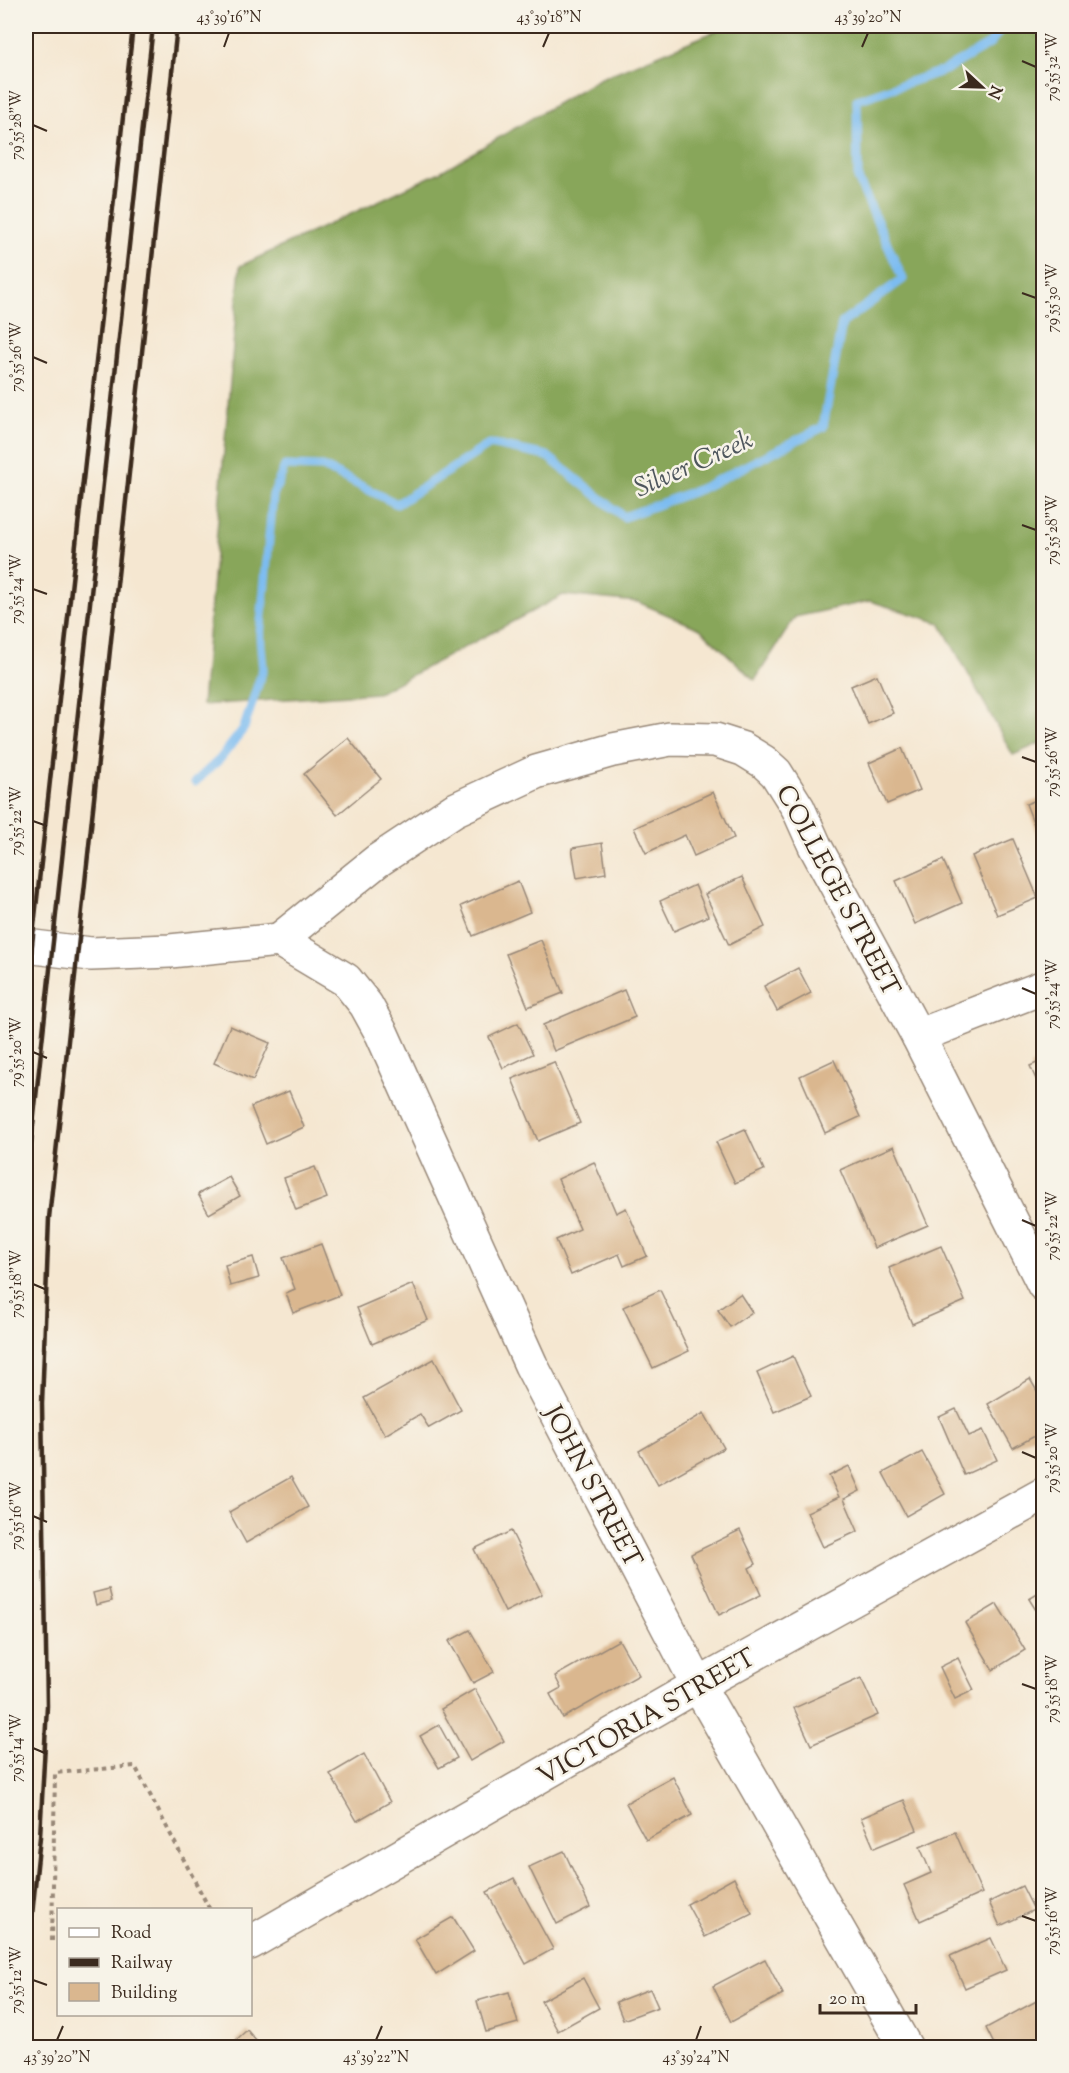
<svg xmlns="http://www.w3.org/2000/svg" width="1069" height="2073" font-family="'Sorts Mill Goudy',serif">
<rect width="100%" height="100%" fill="#f7f3e8"/>
<filter id="ink" filterUnits="userSpaceOnUse"><feTurbulence type="fractalNoise" baseFrequency=".0167" numOctaves="2"/><feDisplacementMap in="SourceGraphic" scale="12" xChannelSelector="R" yChannelSelector="G"/><feConvolveMatrix kernelMatrix="1 2 1 2 8 2 1 2 1" color-interpolation-filters="sRGB"/></filter>
<filter id="wash" filterUnits="userSpaceOnUse"><feTurbulence type="fractalNoise" baseFrequency=".008" numOctaves="4" result="noise"/><feDisplacementMap in="SourceGraphic" scale="24" xChannelSelector="R" yChannelSelector="G"/><feGaussianBlur stdDeviation="1.35" result="paint"/><feColorMatrix in="noise" values="0 0 0 0 0 0 0 0 0 0 0 0 0 0 0 0 0 1.4 0 .05"/><feComposite in="paint" operator="in"/></filter>
<g filter="url(#wash)">
<rect width="100%" height="100%" fill="#f5e7d1"/>
<path fill="#88a65a" stroke="#62683c" stroke-width="1.5" d="M728 26H1043V742L1013 755 940 623 870 601 795 617 755 680 700 629 638 602 563 595 378 693 202 705 240 266 440 172 599 79Z"/>
<g fill="none" stroke-linecap="round" stroke-linejoin="round">
<path stroke="#7cbcf1" stroke-width="9" d="M195 782 220 759 244 728 263 669 260 635 273 495 285 466 323 467 397 504 490 444 547 456 624 517 700 489 823 427 842 323 903 279 858 179 857 100 945 70 991 43 1002 26"/>
</g>
<g id="blocks">
<g fill="#dab78f">
<path d="M877 675 893 713 868 724 851 686Z"/>
<path d="M348 738 381 779 337 815 304 774Z"/>
<path d="M902 748 920 790 887 804 869 763Z"/>
<path d="M713 792 734 838 694 856 685 835 646 853 634 828Z"/>
<path d="M1044 797V847H1043L1026 804Z"/>
<path d="M1013 839 1038 898 997 915 972 856Z"/>
<path d="M602 843 606 873 577 878 572 848Z"/>
<path d="M943 860 962 903 915 924 896 881Z"/>
<path d="M742 877 765 927 729 945 705 894Z"/>
<path d="M518 881 530 912 473 936 461 906Z"/>
<path d="M695 885 708 916 674 931 660 901Z"/>
<path d="M541 940 563 993 528 1007 506 954Z"/>
<path d="M798 968 811 993 777 1011 764 986Z"/>
<path d="M624 990 635 1017 554 1051 543 1025Z"/>
<path d="M518 1023 533 1054 503 1068 489 1037Z"/>
<path d="M230 1026 270 1043 253 1080 214 1063Z"/>
<path d="M834 1060 860 1117 825 1133 800 1076Z"/>
<path d="M1044 1060V1097L1030 1066Z"/>
<path d="M554 1062 580 1123 538 1141 512 1079Z"/>
<path d="M289 1091 304 1127 266 1144 251 1107Z"/>
<path d="M745 1129 764 1170 735 1183 716 1142Z"/>
<path d="M894 1146 928 1225 874 1248 840 1170Z"/>
<path d="M594 1162 616 1213 626 1208 647 1256 624 1266 619 1254 571 1275 556 1240 580 1229 558 1179Z"/>
<path d="M315 1167 327 1198 296 1210 284 1178Z"/>
<path d="M229 1177 240 1196 209 1214 198 1194Z"/>
<path d="M321 1244 340 1295 293 1313 286 1293 295 1289 283 1258Z"/>
<path d="M941 1246 965 1301 912 1324 889 1268Z"/>
<path d="M253 1257 259 1278 230 1286 225 1265Z"/>
<path d="M413 1284 428 1320 372 1344 357 1308Z"/>
<path d="M660 1290 689 1351 653 1368 623 1307Z"/>
<path d="M740 1294 752 1312 730 1327 718 1310Z"/>
<path d="M793 1356 811 1396 774 1412 757 1373Z"/>
<path d="M434 1359 461 1410 429 1428 420 1414 385 1435 364 1398Z"/>
<path d="M1030 1379 1044 1403V1431L1013 1448 988 1404Z"/>
<path d="M956 1409 969 1436 983 1430 997 1460 964 1475 939 1417Z"/>
<path d="M704 1413 724 1448 658 1485 639 1451Z"/>
<path d="M922 1452 945 1494 906 1516 883 1473Z"/>
<path d="M849 1466 860 1491 844 1499 858 1531 823 1547 807 1512 839 1497 829 1476Z"/>
<path d="M291 1477 308 1507 246 1543 229 1512Z"/>
<path d="M740 1530 756 1564 749 1568 761 1595 719 1615 691 1554Z"/>
<path d="M511 1531 542 1594 505 1612 474 1549Z"/>
<path d="M109 1589 112 1601 96 1605 93 1593Z"/>
<path d="M1044 1590V1623L1029 1599Z"/>
<path d="M997 1604 1025 1650 993 1670 965 1623Z"/>
<path d="M470 1630 494 1672 473 1683 449 1641Z"/>
<path d="M619 1640 639 1675 563 1718 550 1694 561 1688 555 1676Z"/>
<path d="M958 1658 974 1690 955 1699 940 1667Z"/>
<path d="M861 1678 878 1715 811 1745 794 1708Z"/>
<path d="M475 1689 504 1741 470 1761 441 1709Z"/>
<path d="M439 1725 457 1758 439 1768 420 1736Z"/>
<path d="M364 1754 390 1802 357 1821 330 1774Z"/>
<path d="M673 1777 692 1815 646 1840 626 1803Z"/>
<path d="M904 1800 917 1830 874 1848 861 1818Z"/>
<path d="M955 1832 982 1893 920 1921 904 1885 931 1873 920 1847Z"/>
<path d="M564 1851 590 1907 557 1924 529 1867Z"/>
<path d="M514 1878 553 1949 526 1964 487 1892Z"/>
<path d="M734 1878 752 1913 705 1937 687 1904Z"/>
<path d="M1022 1886 1034 1910 1000 1926 989 1902Z"/>
<path d="M453 1917 474 1951 436 1975 415 1939Z"/>
<path d="M991 1938 1006 1970 965 1988 950 1956Z"/>
<path d="M765 1959 783 1994 731 2022 713 1986Z"/>
<path d="M583 1978 599 2008 558 2031 541 2001Z"/>
<path d="M650 1989 658 2007 623 2020 616 2002Z"/>
<path d="M509 1992 518 2023 486 2032 477 2001Z"/>
<path d="M1044 1997V2045L1039 2048H996L986 2028Z"/>
<path d="M247 2030 262 2048H242L236 2040Z"/>
</g>
</g>
</g>
<g filter="url(#ink)">
<use href="#blocks" fill-opacity="0" stroke="#988878" stroke-width="1.5"/>
<g fill="none" stroke-linecap="round" stroke-linejoin="round">
<defs>
<g id="minor">
<path d="M279 940 346 980 366 1005 382 1034 531 1365 698 1685 906 2048"/>
<path d="M279 940 377 861 454 810 536 772 613 750 670 739 715 740 743 749 764 762 776 773 798 808 815 846 918 1036 1044 1285"/>
<path d="M26 946 91 954 170 951 279 940"/>
<path d="M918 1036 1044 987"/>
<path d="M250 1943 698 1685 1044 1494"/>
</g>
</defs>
<use href="#minor" stroke="#988878" stroke-width="36"/>
<path stroke="#988878" stroke-width="4" stroke-dasharray="4.5 4.5" stroke-linecap="butt" d="M52 1941 55 1773 135 1766 210 1910"/>
<use href="#minor" stroke="#fff" stroke-width="33"/>
<g stroke="#3b2a1e" stroke-width="4.5">
<path d="M26 999 133 26"/>
<path d="M26 1189 153 26"/>
<path d="M26 1974 40 1837 47 1706 42 1404 49 1218 177 26"/>
</g>
</g>
</g>
<path fill="none" stroke="#3b2a1e" stroke-width="2" d="M224 47 229 33M543 47 549 33M862 47 868 33M1022 61 1036 67M33 125 47 131M1022 293 1036 298M33 357 47 363M1022 525 1036 530M33 589 47 594M1022 757 1036 762M33 821 47 826M1022 988 1036 994M33 1052 47 1058M1022 1220 1036 1226M33 1284 47 1290M1022 1452 1036 1458M33 1516 47 1522M1022 1684 1036 1689M33 1748 47 1754M1022 1916 1036 1921M33 1980 47 1985M57 2040 63 2026M376 2040 382 2026M696 2040 701 2026"/>
<g text-anchor="middle" stroke-width="5" stroke-linejoin="round" paint-order="stroke">
<g font-size="26" fill="#3b2a1e" stroke="#f7f3e8">
<text transform="translate(839 890) rotate(62)" y="9">COLLEGE STREET</text>
<text transform="translate(594 1486) rotate(62)" y="9">JOHN STREET</text>
<text transform="translate(646 1716) rotate(-30)" y="9">VICTORIA STREET</text>
</g>
<g font-size="27" font-style="italic" fill="#4e565d" stroke="#f7f3e8">
<text transform="translate(693 463) rotate(-24)" y="9">Silver Creek</text>
</g>
</g>
<rect width="1069" height="2073" fill="none" stroke="#f7f3e8" stroke-width="66"/>
<rect x="57" y="1908" width="195" height="108" fill="#f7f3e8" stroke="#aca397" stroke-width="1.5"/>
<rect x="69" y="1928" width="30" height="9" fill="#ffffff" stroke="#aca397" stroke-width="1.5"/>
<text x="111" y="1938" font-size="18" fill="#3b2a1e">Road</text>
<rect x="69" y="1958" width="30" height="9" fill="#3b2a1e" stroke="#aca397" stroke-width="1.5"/>
<text x="111" y="1968" font-size="18" fill="#3b2a1e">Railway</text>
<rect x="69" y="1983" width="30" height="18" fill="#dab78f" stroke="#aca397" stroke-width="1.5"/>
<text x="111" y="1998" font-size="18" fill="#3b2a1e">Building</text>
<g transform="translate(982 87) rotate(112)" stroke="#f7f3e8" stroke-width="4.5" paint-order="stroke">
<path d="M0-4.5L10 22L0 15L-10 22Z" fill="#3b2a1e"/>
<text y="-9" font-size="16" font-weight="bold" text-anchor="middle" fill="#3b2a1e">N</text>
</g>
<path d="M820 2004v9h96v-9" fill="none" stroke="#3b2a1e" stroke-width="3"/>
<text x="829" y="2004" font-size="18" fill="#3b2a1e" stroke="#f7f3e8" stroke-width="4.5" paint-order="stroke">20 m</text>
<rect x="33" y="33" width="1003" height="2007" fill="none" stroke="#3b2a1e" stroke-width="2"/>
<g font-size="15" text-anchor="middle" fill="#3b2a1e">
<text x="229" y="22">43°39'16"N</text>
<text x="549" y="22">43°39'18"N</text>
<text x="868" y="22">43°39'20"N</text>
<text transform="translate(1052 67) rotate(-90)" y="5">79°55'32"W</text>
<text transform="translate(16 125) rotate(-90)" y="5">79°55'28"W</text>
<text transform="translate(1052 298) rotate(-90)" y="5">79°55'30"W</text>
<text transform="translate(16 357) rotate(-90)" y="5">79°55'26"W</text>
<text transform="translate(1052 530) rotate(-90)" y="5">79°55'28"W</text>
<text transform="translate(16 589) rotate(-90)" y="5">79°55'24"W</text>
<text transform="translate(1052 762) rotate(-90)" y="5">79°55'26"W</text>
<text transform="translate(16 821) rotate(-90)" y="5">79°55'22"W</text>
<text transform="translate(1052 994) rotate(-90)" y="5">79°55'24"W</text>
<text transform="translate(16 1052) rotate(-90)" y="5">79°55'20"W</text>
<text transform="translate(1052 1226) rotate(-90)" y="5">79°55'22"W</text>
<text transform="translate(16 1284) rotate(-90)" y="5">79°55'18"W</text>
<text transform="translate(1052 1458) rotate(-90)" y="5">79°55'20"W</text>
<text transform="translate(16 1516) rotate(-90)" y="5">79°55'16"W</text>
<text transform="translate(1052 1689) rotate(-90)" y="5">79°55'18"W</text>
<text transform="translate(16 1748) rotate(-90)" y="5">79°55'14"W</text>
<text transform="translate(1052 1921) rotate(-90)" y="5">79°55'16"W</text>
<text transform="translate(16 1980) rotate(-90)" y="5">79°55'12"W</text>
<text x="57" y="2062">43°39'20"N</text>
<text x="376" y="2062">43°39'22"N</text>
<text x="696" y="2062">43°39'24"N</text>
</g>
</svg>
